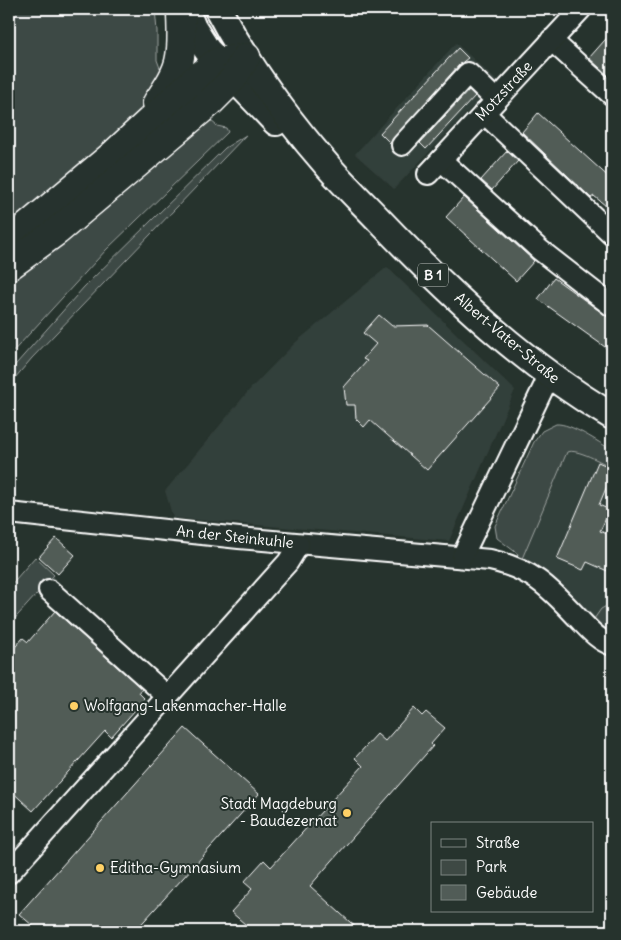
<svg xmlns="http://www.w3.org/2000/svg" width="621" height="940" font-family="Delius,sans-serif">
<rect width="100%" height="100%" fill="#26332d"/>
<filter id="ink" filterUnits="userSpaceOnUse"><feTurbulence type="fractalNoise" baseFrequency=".02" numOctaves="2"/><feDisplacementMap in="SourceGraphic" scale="10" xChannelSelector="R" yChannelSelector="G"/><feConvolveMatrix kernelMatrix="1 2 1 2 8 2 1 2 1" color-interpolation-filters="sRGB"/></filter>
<g filter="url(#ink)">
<g fill="#333f3a">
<path d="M456 43 497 81 394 189 355 154Z"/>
<path d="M387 267 515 390 449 541 173 518 165 491 251 388 296 342Z"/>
<path d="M556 424 570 426 579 432 612 450V635L516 560 518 554 497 538 495 532V526L534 442 542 431Z"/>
</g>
<g fill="#3e4944" stroke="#9ea4a2">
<path d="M9 9H155L157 31V60L160 68 166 75 141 112 130 124 9 227Z"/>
<path d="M195 9H205L219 39 218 42Z"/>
<path d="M210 120 217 126 226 128 228 132 106 250 9 356V281L30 268 73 237Z"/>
<path d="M246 135 32 358 9 385V372L84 287 225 148Z"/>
<path d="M556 424C571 423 598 442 612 450V467C602 463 577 448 567 452L521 561 516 560 518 554 497 538 495 526 534 442 542 431Z"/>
<path d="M35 557 54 575 9 625V587Z"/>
<path d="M612 603V635L603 630 594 622V619L601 609Z"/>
</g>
<g fill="#515c57" stroke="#fff">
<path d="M612 32V79L589 58Z"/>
<path d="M458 48 468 58 459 65 390 143 380 133Z"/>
<path d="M469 90 475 96 426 149 420 143Z"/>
<path d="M538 113 612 180V211L594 196 591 198 522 132Z"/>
<path d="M507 151 518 161 492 190 481 180Z"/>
<path d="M464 197 534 261 516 281 446 217Z"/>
<path d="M554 278 612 320V352L538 299Z"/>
<path d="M379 315 392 326 428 325 500 388 427 470 370 420 364 427 356 419 355 405H346L344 387 367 361 363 359 376 344 363 333Z"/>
<path d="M598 462 612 468V474L599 505 610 510 600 531 612 536V573L587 562 583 570 557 559Z"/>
<path d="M56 538 75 555 58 574 39 557Z"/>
<path d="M55 611 142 689 139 693 145 699 111 737 105 731 33 811 9 789V654L23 638 28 642Z"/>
<path d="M414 708 422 716 426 712 445 728 431 744 433 746 310 886 360 931H253L231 912 252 889 244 882 264 860 271 867 363 766 355 758 377 734 385 741Z"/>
<path d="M185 728 259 794 135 931H39L19 914Z"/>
</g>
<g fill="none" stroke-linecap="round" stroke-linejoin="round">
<defs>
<g id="minor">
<path d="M551 40 612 95"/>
<path d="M484 113 612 234"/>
<path d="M402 145 468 73 496 100"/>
<path d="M441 160 540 250 612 306"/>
<path d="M428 174 581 9"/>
<path d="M9 513 239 538 490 560C531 569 548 586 576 616 587 627 597 640 612 645"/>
<path d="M462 557 549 376"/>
<path d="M49 590 167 696"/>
<path d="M9 873 288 562 299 544"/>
</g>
<g id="major">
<path d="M185 9 193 28 207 50 276 122"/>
<path d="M218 9C247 64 285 117 326 164 343 184 363 203 381 222 451 295 524 364 612 416"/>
</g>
<g id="highway">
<path d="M157 103C166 90 178 73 180 57 183 41 181 25 181 9"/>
<path d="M9 242 113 155 192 82 217 62 246 57"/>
<path d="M9 266 57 231 209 103 233 79 246 57"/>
</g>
</defs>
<use href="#minor" stroke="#fff" stroke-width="24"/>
<use href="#major" stroke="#fff" stroke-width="30"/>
<use href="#highway" stroke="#fff" stroke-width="31"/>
<use href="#minor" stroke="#26332d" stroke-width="20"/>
<use href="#major" stroke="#26332d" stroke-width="26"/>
<use href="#highway" stroke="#26332d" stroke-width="28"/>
</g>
</g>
<g fill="#ffd166" stroke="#26332d" stroke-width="2">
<circle cx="74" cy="706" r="5"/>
<circle cx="347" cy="813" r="5"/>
<circle cx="100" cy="868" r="5"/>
</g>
<g text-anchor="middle" stroke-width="4" stroke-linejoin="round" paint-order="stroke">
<rect fill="#26332d" stroke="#bec2c0" stroke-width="1" x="418" y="263.5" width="30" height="23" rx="4"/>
<g font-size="14" font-weight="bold" fill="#fff">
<text x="433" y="280">B 1</text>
</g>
<g font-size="15" fill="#fff" stroke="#26332d">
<text transform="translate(504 91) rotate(-47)" y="5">Motzstraße</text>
<text transform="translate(507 338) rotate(40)" y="5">Albert-Vater-Straße</text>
<text transform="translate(235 537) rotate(6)" y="5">An der Steinkuhle</text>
</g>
<g font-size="15" fill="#fff" stroke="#26332d" text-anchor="start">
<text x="84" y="711">Wolfgang-Lakenmacher-Halle</text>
<text x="337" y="809" text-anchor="end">Stadt Magdeburg<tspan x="337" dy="17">- Baudezernat</tspan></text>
<text x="110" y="873">Editha-Gymnasium</text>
</g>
</g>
<rect width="621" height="940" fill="none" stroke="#26332d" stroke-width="30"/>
<rect x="15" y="15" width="591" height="910" fill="none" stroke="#fff" stroke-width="2" filter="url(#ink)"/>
<rect x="431" y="822" width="162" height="90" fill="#26332d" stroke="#7d8581"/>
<rect x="441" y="839" width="25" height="8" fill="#26332d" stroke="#7d8581"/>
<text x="476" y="848" font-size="15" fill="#ffffff">Straße</text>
<rect x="441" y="860" width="25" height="15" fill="#3e4944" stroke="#7d8581"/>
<text x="476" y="872" font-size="15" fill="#ffffff">Park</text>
<rect x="441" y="885" width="25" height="15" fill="#515c57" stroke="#7d8581"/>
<text x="476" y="898" font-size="15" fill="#ffffff">Gebäude</text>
</svg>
